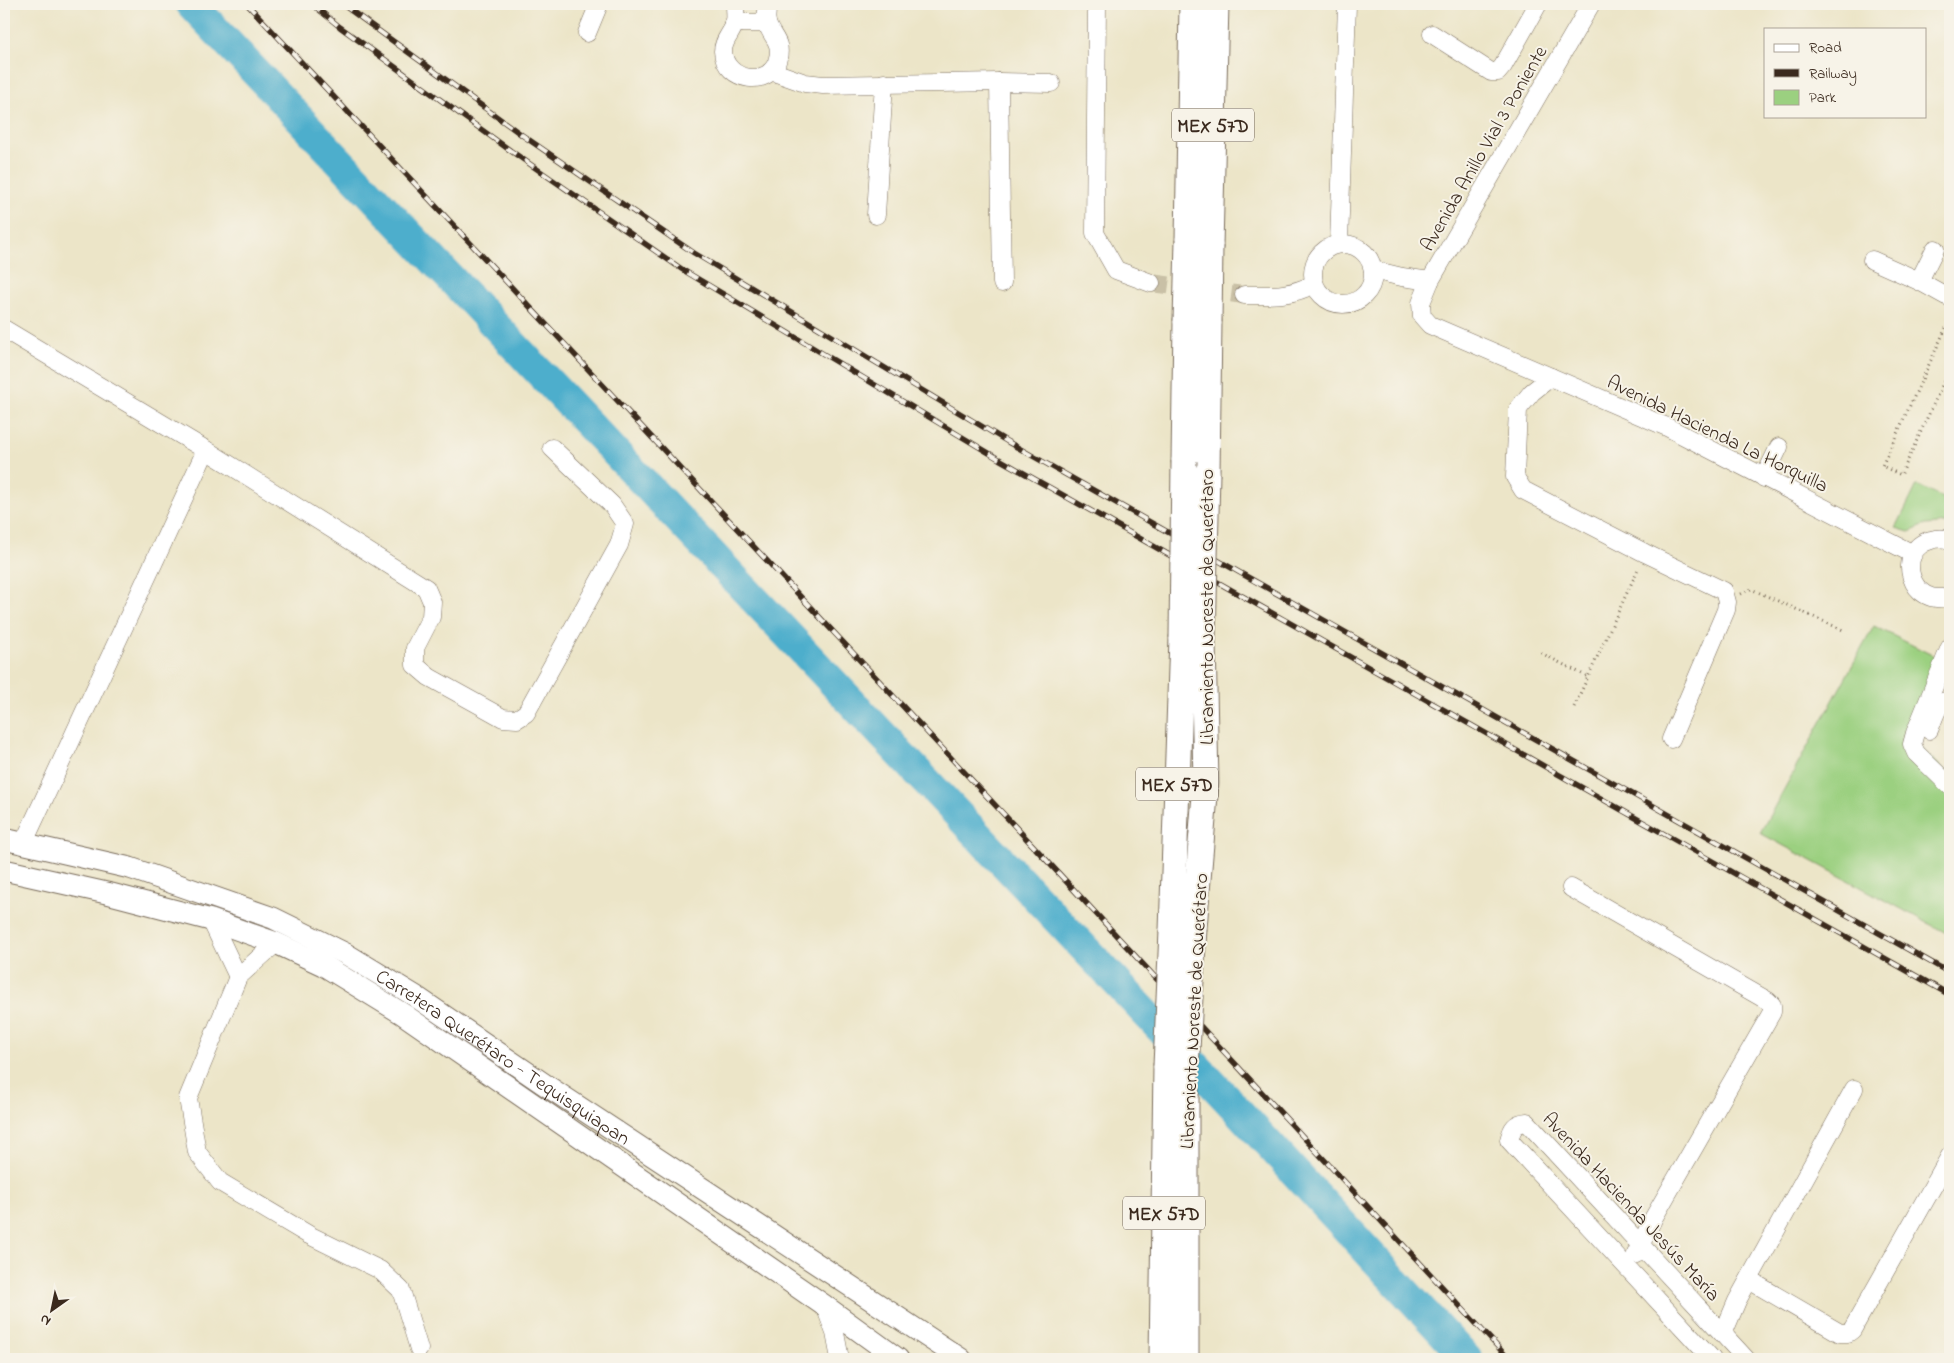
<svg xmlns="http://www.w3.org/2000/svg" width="1954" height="1363" font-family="'Indie Flower',sans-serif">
<rect width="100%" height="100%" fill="#f7f3e8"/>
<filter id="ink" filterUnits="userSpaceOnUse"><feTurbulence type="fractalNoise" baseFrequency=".02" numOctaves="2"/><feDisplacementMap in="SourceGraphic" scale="10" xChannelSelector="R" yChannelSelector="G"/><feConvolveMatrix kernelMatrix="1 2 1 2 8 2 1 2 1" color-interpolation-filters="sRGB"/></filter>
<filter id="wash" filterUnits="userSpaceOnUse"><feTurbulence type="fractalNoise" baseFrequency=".0096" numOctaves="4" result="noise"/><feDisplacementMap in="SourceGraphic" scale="20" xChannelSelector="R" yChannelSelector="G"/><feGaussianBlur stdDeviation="1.12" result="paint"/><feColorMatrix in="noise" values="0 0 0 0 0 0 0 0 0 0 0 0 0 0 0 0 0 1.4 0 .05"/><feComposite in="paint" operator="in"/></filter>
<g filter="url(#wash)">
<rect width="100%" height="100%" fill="#ece5c8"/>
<g fill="#9bd080" stroke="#6b7d4f">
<path d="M1917 485 1950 502V523L1926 525 1909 532 1896 528Z"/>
<path d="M1874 626 1944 661 1909 738 1950 775V935L1760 833Z"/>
</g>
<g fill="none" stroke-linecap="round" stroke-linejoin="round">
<path stroke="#4daecc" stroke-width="31" d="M191 4 1227 1099 1467 1359"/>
</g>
</g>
<g filter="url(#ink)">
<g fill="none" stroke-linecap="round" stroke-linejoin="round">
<path stroke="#c9c0a6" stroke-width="18" stroke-dasharray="18 9" stroke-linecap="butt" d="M1151 283 1244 295"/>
<defs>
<g id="minor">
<path d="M735 4C735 10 736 17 735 23 732 33 723 40 723 51 724 82 772 89 778 58 782 41 771 37 767 23 766 18 767 9 768 4"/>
<path d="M1097 4 1095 233 1116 270 1151 283"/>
<path d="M1591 4 1430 281 1421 303 1422 316 1430 325 1667 427 1913 554"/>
<path d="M734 23H767"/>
<path d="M587 33 599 4"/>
<path d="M1432 34 1491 72H1498L1503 66 1538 4"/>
<path d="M771 71 805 83 823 85 999 82 1051 83"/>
<path d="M999 82 1002 283"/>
<path d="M876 215 884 83"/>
<path d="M1339 243 1347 4"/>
<circle cx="1343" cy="274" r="30"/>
<path d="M1872 260 1919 281 1946 296H1950"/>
<path d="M1373 270 1402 277 1430 281"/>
<path d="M1919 281 1935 249"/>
<path d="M1244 295C1270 295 1289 297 1314 284"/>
<path d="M4 329 206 450 426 588 432 602 431 617 415 648V665L429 677 503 718 517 719 526 713 619 545 625 524 612 505 552 448"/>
<path d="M1551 377 1532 392 1518 409 1515 477 1523 490 1645 553 1724 591 1727 602 1726 610 1671 739"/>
<path d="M1764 478 1779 447"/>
<path d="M1950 540C1944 538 1937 538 1931 540 1893 550 1911 610 1950 596"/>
<path d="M1950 647 1915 733 1912 744 1916 753 1950 786"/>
<path d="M1929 730C1934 720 1937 700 1950 700"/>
<path d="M24 842 206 450"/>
<path d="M1571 888 1768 1001 1772 1005V1012L1654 1217 1636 1254"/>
<path d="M211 920 238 977"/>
<path d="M276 943 238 977 188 1098 197 1152 220 1182 309 1235 380 1270 401 1290 419 1349"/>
<path d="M1749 1280 1840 1333H1848L1852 1330 1950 1156"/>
<path d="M825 1306 835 1333 840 1359"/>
<path d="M1723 1334 1737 1301 1854 1089"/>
<path d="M1712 1359 1509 1140C1512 1128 1515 1123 1527 1122L1746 1359"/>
</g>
<g id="major">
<path id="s1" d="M4 839 130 868 273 918 346 954 415 996 544 1084 961 1359"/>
<path d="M4 870 111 894 211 920 276 943 323 965 403 1014 825 1306 898 1359"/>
</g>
<g id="highway">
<path d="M1188 240 1192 4"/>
<path d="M1210 246 1216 4"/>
<path d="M1184 461 1186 321"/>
<path d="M1207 473 1209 322"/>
<path d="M1194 928 1206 783 1203 641"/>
<path d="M1172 931 1182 638"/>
<path d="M1162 1359 1166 1066"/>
<path d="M1186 1359V1067"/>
</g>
</defs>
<use href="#minor" stroke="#796b5a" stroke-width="19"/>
<use href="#major" stroke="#796b5a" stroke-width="23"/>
<use href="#highway" stroke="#796b5a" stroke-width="27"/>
<g stroke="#796b5a" stroke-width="3" stroke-dasharray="1 4" stroke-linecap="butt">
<path d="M1950 319 1882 466 1901 475 1950 368"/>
<path d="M1741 594 1751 589 1843 630"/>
<path d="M1541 653 1588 677"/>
<path d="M1574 707 1639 567"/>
</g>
<use href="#minor" stroke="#fff" stroke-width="18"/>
<use href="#major" stroke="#fff" stroke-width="21"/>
<use href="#highway" stroke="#fff" stroke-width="25"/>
<defs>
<g id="rail">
<path d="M247 4 1038 851 1509 1359"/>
<path d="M312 4 340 27 511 151 683 270 999 459 1950 995"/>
<path d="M342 4 522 135 694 253 1008 442 1950 973"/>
</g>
</defs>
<use href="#rail" stroke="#3b2a1e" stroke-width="5.5"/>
<use href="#rail" stroke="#f7f3e8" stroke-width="4" stroke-dasharray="11" stroke-linecap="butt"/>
<defs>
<g id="highway-bridge">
<path d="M1186 321 1188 240"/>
<path d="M1209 322 1210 246"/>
<path d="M1182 638 1184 461"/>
<path d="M1203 641 1207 473"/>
<path d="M1166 1066 1172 931"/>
<path d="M1186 1067 1194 928"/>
</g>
</defs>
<use href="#highway-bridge" stroke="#796b5a" stroke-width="27" stroke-linecap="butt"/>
<use href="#highway-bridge" stroke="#fff" stroke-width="25"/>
</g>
</g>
<g text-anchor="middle" stroke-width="4" stroke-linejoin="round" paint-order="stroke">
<g fill="#f7f3e8" stroke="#73665b" stroke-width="1">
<rect x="1172" y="108.5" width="82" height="33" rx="4"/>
<rect x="1136" y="767.5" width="82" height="33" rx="4"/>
<rect x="1123" y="1196.5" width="82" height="33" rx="4"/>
</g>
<g font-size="19" font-weight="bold" fill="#3b2a1e">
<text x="1213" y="132">MEX 57D</text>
<text x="1177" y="791">MEX 57D</text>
<text x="1164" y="1220">MEX 57D</text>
</g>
<g font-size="20" fill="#3b2a1e" stroke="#f7f3e8">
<text transform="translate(1483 148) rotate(-60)" y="7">Avenida Anillo Vial 3 Poniente</text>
<text transform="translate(1718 433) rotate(26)" y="7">Avenida Hacienda La Horquilla</text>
<text transform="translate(1206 607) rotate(-90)" y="7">Libramiento Noreste de Querétaro</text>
<text transform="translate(1193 1011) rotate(-87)" y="7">Libramiento Noreste de Querétaro</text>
<text dy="7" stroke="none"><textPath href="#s1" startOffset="550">Carretera Querétaro - Tequisquiapan</textPath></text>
<text transform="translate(1632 1206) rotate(47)" y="7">Avenida Hacienda Jesús María</text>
</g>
</g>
<rect width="1954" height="1363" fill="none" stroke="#f7f3e8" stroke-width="20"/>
<rect x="1764" y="28" width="162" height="90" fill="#f7f3e8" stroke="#aca397"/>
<rect x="1774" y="44" width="25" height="8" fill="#ffffff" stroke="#aca397"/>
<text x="1809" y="52" font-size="15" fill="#3b2a1e">Road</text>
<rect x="1774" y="69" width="25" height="8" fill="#3b2a1e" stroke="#aca397"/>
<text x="1809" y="78" font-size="15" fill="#3b2a1e">Railway</text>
<rect x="1774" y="90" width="25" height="15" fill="#9bd080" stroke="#aca397"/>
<text x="1809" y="102" font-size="15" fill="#3b2a1e">Park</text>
<g transform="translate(52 1310) rotate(213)" stroke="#f7f3e8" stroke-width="4" paint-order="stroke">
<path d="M0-4L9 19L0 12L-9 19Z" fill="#3b2a1e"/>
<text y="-8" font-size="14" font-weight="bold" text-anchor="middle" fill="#3b2a1e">N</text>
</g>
</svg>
